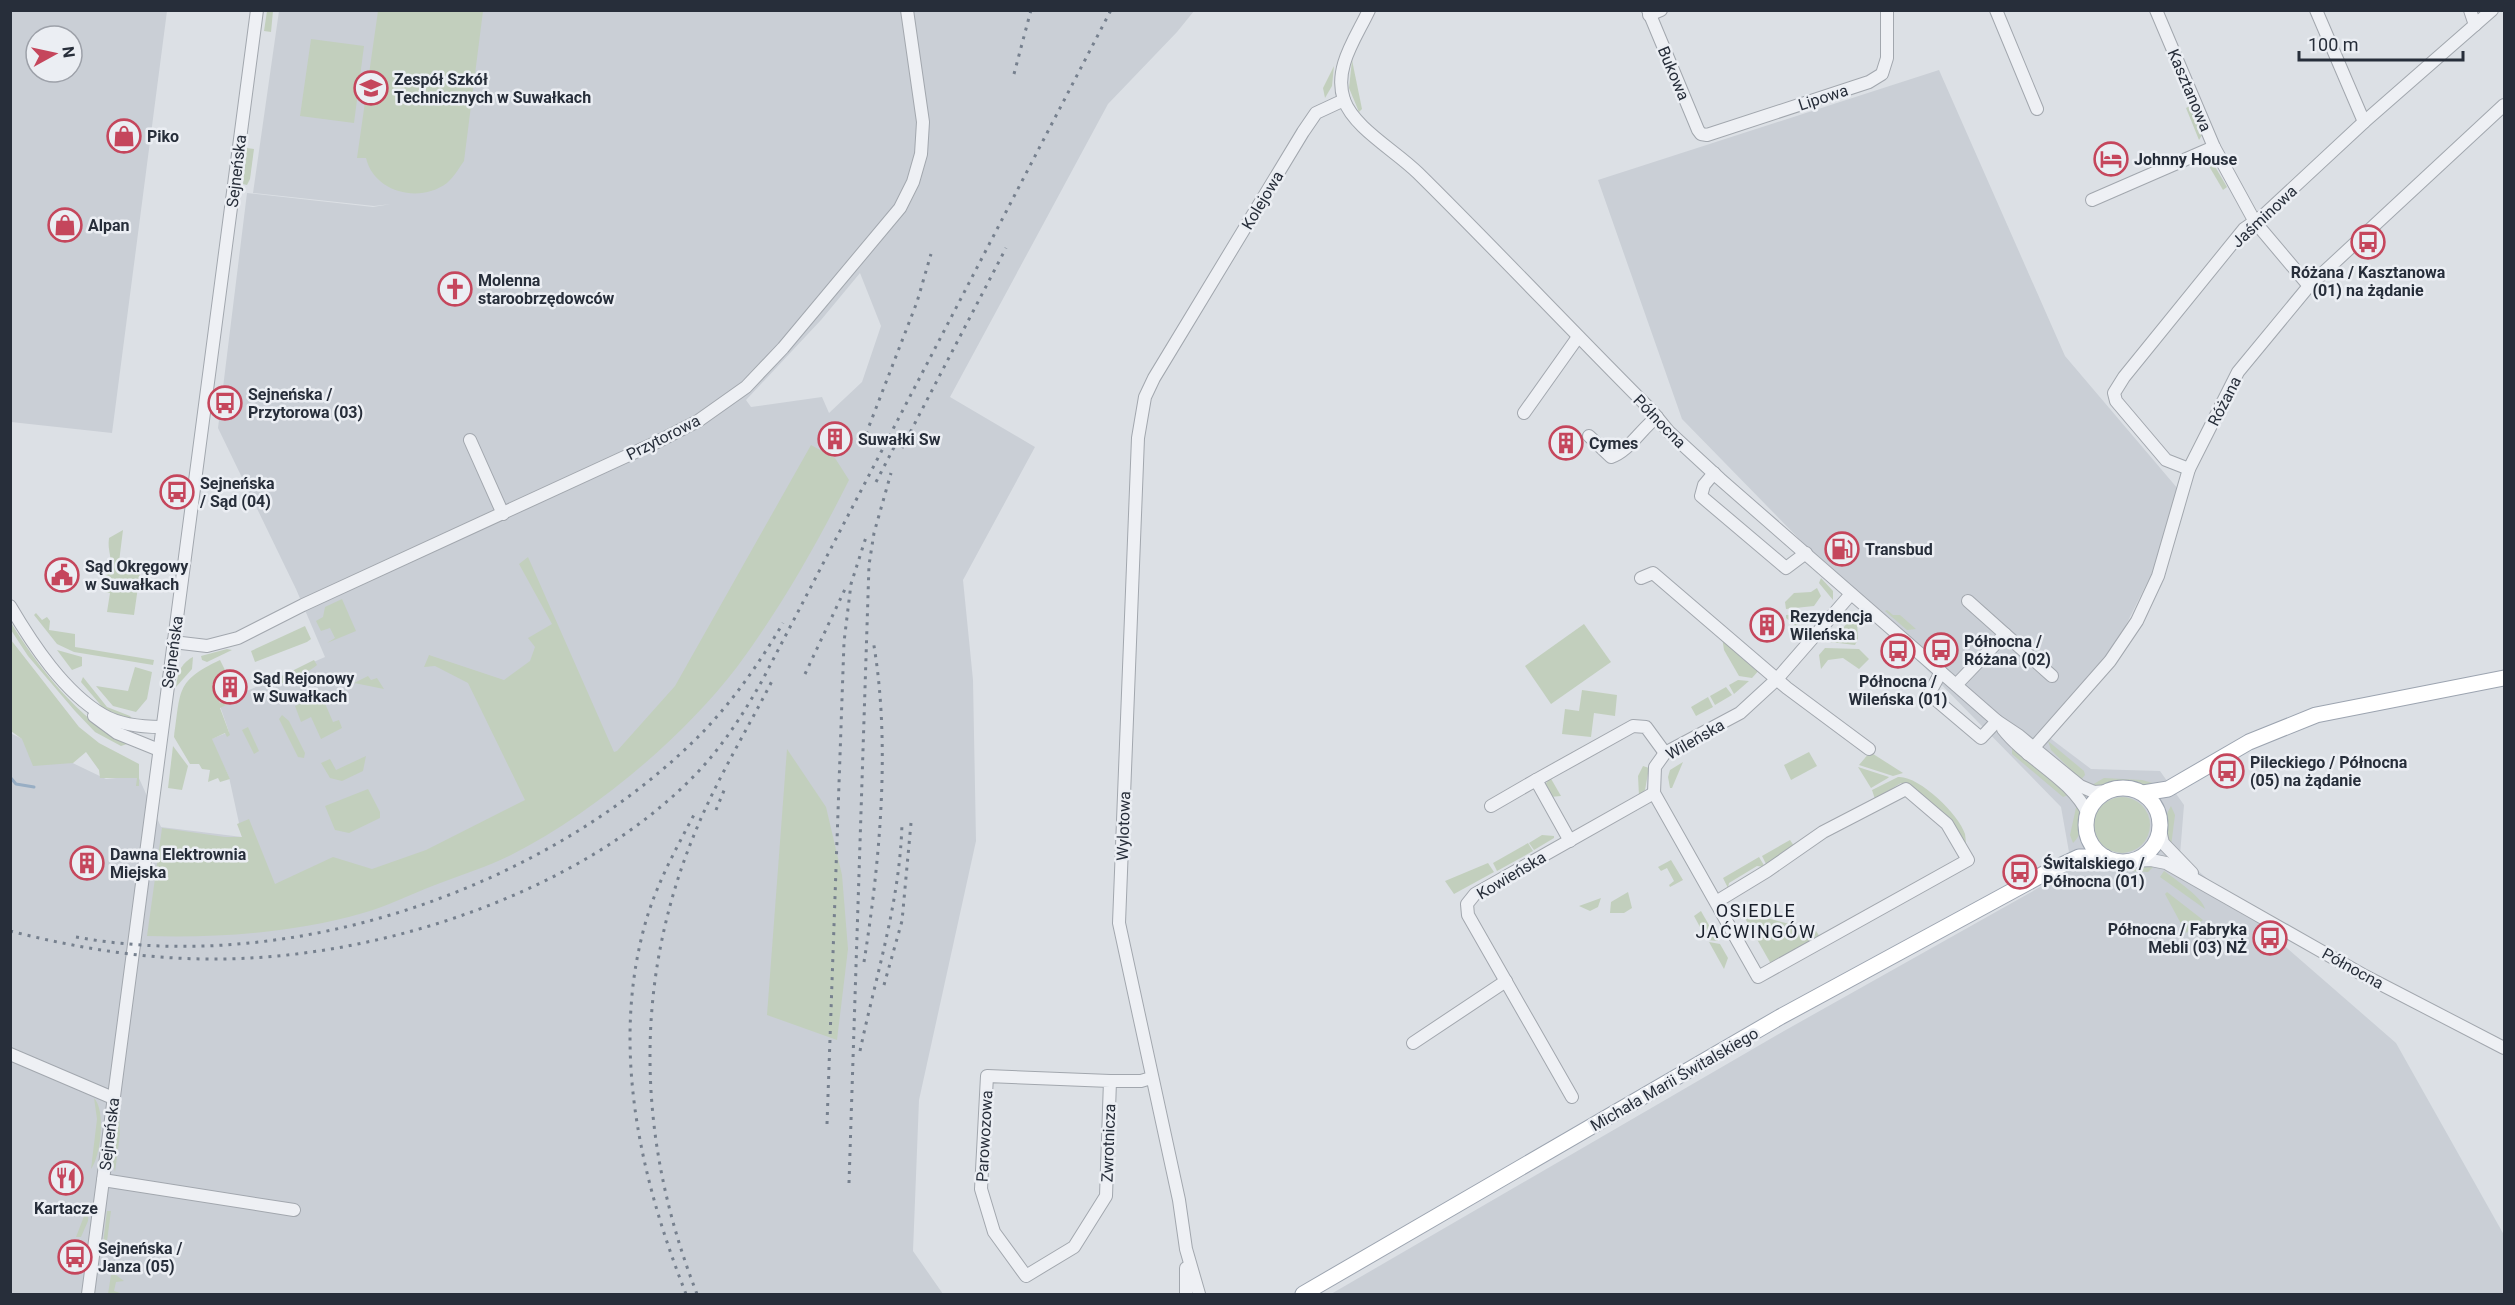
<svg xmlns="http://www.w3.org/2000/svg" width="2515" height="1305" font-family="Roboto,sans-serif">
<rect width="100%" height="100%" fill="#dce0e5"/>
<g fill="#cacfd6" fill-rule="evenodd">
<path d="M11 10 167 11 112 433 11 422ZM36 36H72V72H36Z"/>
<path d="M279 11H1194L1177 32 1108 104 950 397 1035 447 963 580 973 680 976 841 919 1100 913 1251 943 1294H11L10 733 106 779 138 776 161 827 242 837 229 777 211 739 229 732 219 703 325 657 296 589 218 428 247 193 373 207 391 204 374 206 253 193ZM860 273 881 326 862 382 829 413 822 397 751 407 746 400 821 320Z"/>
<path d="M1939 70 2065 356 2178 489 2153 571 2115 647 2042 732 2091 769 2160 771 2184 805 2180 855 2396 1043 2504 1235V1294H1331L1784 1031 2072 869 2061 807 1682 419 1598 180Z"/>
</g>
<g fill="#c2cfbd">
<path d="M267 11H273L271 32 264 31Z"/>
<path d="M378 11H483L464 161C459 168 454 177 447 183 419 204 374 192 366 158H357Z"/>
<path d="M311 39 364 46 354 123 300 116Z"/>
<path d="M1352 60 1362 109 1359 112 1349 88Z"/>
<path d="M1334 66 1332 86 1325 98 1323 88Z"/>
<path d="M2190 106 2202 135 2199 140 2186 108Z"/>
<path d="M247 148 254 149 250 179 247 185 243 184Z"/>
<path d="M2206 161 2213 163 2227 187 2223 190Z"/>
<path d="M811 445 835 458 849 480C817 544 780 609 737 667 682 739 592 814 511 855 487 867 460 875 435 885 411 894 388 906 363 913 293 933 220 938 147 936L162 828 225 837H242L237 824 249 819 275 884 333 857 372 869 426 850 525 800 468 683 435 666 424 667 429 655 504 680 530 661 535 647 528 638 552 624 519 564 528 557 614 752 617 751 675 686Z"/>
<path d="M123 530 118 570 135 573 137 565 141 566 134 615 107 612 110 593 104 592 107 571 111 573C113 559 107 551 109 538Z"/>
<path d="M1821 578 1833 591V600L1819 583Z"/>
<path d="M1817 588 1821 596 1814 606 1786 609 1785 602 1794 593 1811 592Z"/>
<path d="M342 599 356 631 327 643 335 638 330 628 321 631 316 621 323 617 325 607Z"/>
<path d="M1887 610 1893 615H1900L1916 629 1907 630 1885 611Z"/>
<path d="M36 613 42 620 47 617 50 621 49 630 75 634V647L154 660 153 665 74 652 57 644 34 615Z"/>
<path d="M1786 615 1806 614 1807 615 1796 626 1786 618Z"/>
<path d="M1851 619 1857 622 1858 639 1855 645 1830 642Z"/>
<path d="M10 621C37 666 79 720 127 744L121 746 95 732 75 711 28 656 11 630Z"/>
<path d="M1584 624 1611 662 1551 704 1525 666Z"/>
<path d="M305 626 311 639 307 642 255 662 251 651Z"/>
<path d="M1722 637 1760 669 1752 678 1739 676 1724 650Z"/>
<path d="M11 640 79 727 99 743 139 764V786H136L137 778H100L99 770 86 752 73 763 33 766 22 739 11 731Z"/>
<path d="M1825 648 1859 649 1869 659 1859 669 1843 658 1828 660 1821 669 1819 655Z"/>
<path d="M227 649 232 650 207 662 202 660 201 656Z"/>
<path d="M57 650 82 657V666L72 670Z"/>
<path d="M193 657 192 669 176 687C178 673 180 664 193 657Z"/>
<path d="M220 660 228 676 212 684 220 703 234 696 236 700 220 708 230 735 227 737 225 733 212 739 230 779 220 782 218 778 208 782 210 770 202 769 199 764H190L174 737C181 691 175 681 220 660Z"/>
<path d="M314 660 317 665C305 675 280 687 264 685Z"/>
<path d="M135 667 152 672 147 699 136 712 113 706 96 686 128 691Z"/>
<path d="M368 676 371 680 377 678 384 689 354 683Z"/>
<path d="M83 677 107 707 130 716 134 721 104 709 81 682Z"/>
<path d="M1738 680 1749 681 1734 694 1729 685Z"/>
<path d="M1726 687 1732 695 1715 705 1710 696Z"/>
<path d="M1582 690 1617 695 1615 716 1594 713 1591 737 1562 734 1565 709 1579 711Z"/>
<path d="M321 694 333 722 339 720 342 728 321 739 311 717 301 722 295 706Z"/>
<path d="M1708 697 1713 707 1696 716 1691 707Z"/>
<path d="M282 715 289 721 305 753 304 758 298 757 279 719Z"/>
<path d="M248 727 259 751 254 754 242 730Z"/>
<path d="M2048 741 2084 771 2085 775 2081 780 2051 750Z"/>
<path d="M173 746 188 766 182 790 168 788Z"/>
<path d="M2012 748 2068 795 2063 797 2012 754Z"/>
<path d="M787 749 826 807 842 875 848 949 837 1040 767 1015Z"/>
<path d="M1809 752 1817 766 1791 780 1784 765Z"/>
<path d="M1870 752 1903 773 1893 776 1859 765Z"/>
<path d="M366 756 363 771 342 781 330 778 321 763 330 759 336 770Z"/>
<path d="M1683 762 1672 788H1670L1668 777 1670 770Z"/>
<path d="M1643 766 1649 768 1645 790 1639 796 1638 776Z"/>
<path d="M1858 767 1889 777 1888 778 1871 788Z"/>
<path d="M1550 777 1561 796 1550 797 1545 785Z"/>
<path d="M1898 777C1918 775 1959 814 1965 834 1966 840 1966 847 1967 854L1914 793 1901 783 1875 799 1872 790Z"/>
<path d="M2104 778 2142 780 2156 784 2145 789C2122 780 2106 792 2092 785Z"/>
<path d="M368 789 380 812V818L349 833 335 830 325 806Z"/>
<circle cx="2122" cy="825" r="28"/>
<path d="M2077 803C2083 817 2085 831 2073 843L2070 835Z"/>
<path d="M2171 806 2175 815 2171 846C2164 832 2162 820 2171 806Z"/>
<path d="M1542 835 1554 836V838L1534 850 1529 843Z"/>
<path d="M1790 840 1794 846 1767 866 1762 856Z"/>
<path d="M1528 843 1533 851 1497 871 1493 863Z"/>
<path d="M1759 857 1765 867 1757 866 1729 883 1728 888 1723 878Z"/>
<path d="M1671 860 1683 880 1670 887 1669 885 1674 881 1667 868 1661 871 1658 867Z"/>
<path d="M2085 861H2100L2120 868 2155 865 2148 872 2092 869Z"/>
<path d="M1488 863 1494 872 1454 894 1445 881Z"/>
<path d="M2164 871C2175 879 2203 898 2205 909L2160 877Z"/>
<path d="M1628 892 1632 908 1624 913H1610L1611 902Z"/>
<path d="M2167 892 2203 920 2186 933 2165 894Z"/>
<path d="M1601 898 1598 907 1590 911 1579 906Z"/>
<path d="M1701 911 1718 941 1707 940 1694 916Z"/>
<path d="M1744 912 1816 931 1820 937 1771 964 1742 913Z"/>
<path d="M1709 942 1720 944 1728 958 1724 969Z"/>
<path d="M94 1098C106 1110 101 1156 91 1169L97 1119Z"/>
<path d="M119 1113 120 1134 115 1172 113 1164Z"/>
<path d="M89 1209 88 1221 81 1237H76L86 1211Z"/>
<path d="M107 1211H111L105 1256 103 1244Z"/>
<path d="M111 1275H116L124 1281 116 1282 114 1291 123 1294H108Z"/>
</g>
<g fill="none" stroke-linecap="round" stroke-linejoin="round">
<path stroke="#98aec4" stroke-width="3" d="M10 777 16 784 34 787"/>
<defs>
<g id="minor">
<path d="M1369 10C1356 38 1333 68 1344 100 1354 128 1396 151 1418 173 1496 250 1572 331 1651 410L1669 432 1720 479 1997 721 2018 735 2080 786 2094 792 2108 791"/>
<path d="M1648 10 1698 130 1701 134 1707 135 1869 82 1882 74 1887 58V10"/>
<path d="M1996 10 2037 109"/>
<path d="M2156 10 2214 147 2255 222 2309 286"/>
<path d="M2316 10 2364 122"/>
<path d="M2470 10 2475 25"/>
<path d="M1649 15 1661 10"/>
<path d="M2092 200 2214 147"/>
<path d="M1524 413 1578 337"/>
<path d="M1589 436 1611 457C1629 451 1641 429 1657 417"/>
<path d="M470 440 503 514"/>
<path d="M2189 469 2166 460 2116 401 2114 393 2124 377 2244 229 2264 215 2364 122 2492 10"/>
<path d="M1714 473 1704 485 1701 496 1786 568 1806 553"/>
<path d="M1641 578 1653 573 1787 688 1869 749"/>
<path d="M1968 601 2052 676"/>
<path d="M10 606C33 645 64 692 103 715 120 725 143 727 162 727"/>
<path d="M173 642 207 646 238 638 303 605 655 443 698 421 746 387 783 348 900 208 913 182 921 154 923 122 907 10"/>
<path d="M1941 672 1929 694 1981 738 1997 721"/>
<path d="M1956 685 2005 634"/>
<path d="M94 716 117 733 159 750"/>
<path d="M2003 729C2027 760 2071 778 2088 814"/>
<path d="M2028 754 2110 661 2137 621 2158 576 2189 469 2238 372 2309 286 2504 105"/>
<path d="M1536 780 1633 726 1646 727 1665 753"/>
<path d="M1491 806 1536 780 1570 841"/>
<path d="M2160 830 2163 843 2192 873"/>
<path d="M2134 861 2151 860 2166 863 2365 976 2504 1048"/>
<path d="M1716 902 1767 871 1823 832 1906 789 1947 824 1968 860 1758 977 1654 793 1655 767 1665 753 1740 713 1777 679 1851 594"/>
<path d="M1413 1043 1506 981"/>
<path d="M10 1054 113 1098"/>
<path d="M1110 1081 1106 1196 1074 1247 1026 1276 994 1232 981 1189 987 1076 1110 1081H1141L1151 1078"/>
<path d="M1572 1097 1468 915 1467 904 1475 894 1654 793"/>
<path d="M103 1180 294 1210"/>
<path d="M1186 1268V1294"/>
<path d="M88 1294 257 10"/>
<path d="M1199 1294 1186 1249 1179 1200 1119 923 1138 438 1145 397 1154 378 1303 132 1316 113 1344 100"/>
</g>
<g id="major">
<circle cx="2123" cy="825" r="37"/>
<path d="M2143 793 2168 789 2249 742 2316 715 2504 678"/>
<path d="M1303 1294 1780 1017 2049 871 2079 857H2105"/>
</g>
</defs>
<use href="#minor" stroke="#a2a7ae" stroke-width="14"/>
<use href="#major" stroke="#9ca4b0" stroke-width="17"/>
<use href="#minor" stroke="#eef0f4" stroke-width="12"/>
<use href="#major" stroke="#fff" stroke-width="15"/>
<g stroke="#76808e" stroke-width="3" stroke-dasharray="3 6" stroke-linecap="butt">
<path d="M1014 74 1031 10"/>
<path d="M866 434 917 302 931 254"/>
<path d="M902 448 1006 248"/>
<path d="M876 482 901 434"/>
<path d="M805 674 846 587"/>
<path d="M716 810 725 788"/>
<path d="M10 931C77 948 143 959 212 959 375 960 580 894 695 775 723 746 744 713 763 679L1111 10"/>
<path d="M76 937C290 976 543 890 697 738 731 704 759 664 783 623"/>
<path d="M864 962C880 861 891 742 873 640"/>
<path d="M884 985 902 921 911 823"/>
<path d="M860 1051C876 975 900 902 902 823"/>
<path d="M827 1124 844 642 851 584 867 534"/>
<path d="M849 1183 869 565 874 533 891 473"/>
<path d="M686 1294C641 1180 611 1051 644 928 655 886 676 849 696 811"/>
<path d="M697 1294C636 1138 632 978 699 823 720 774 748 728 772 681"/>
</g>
</g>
<defs>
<symbol id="school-ring" viewBox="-11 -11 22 22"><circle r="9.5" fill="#ebeef3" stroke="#c5465c" stroke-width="1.5"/><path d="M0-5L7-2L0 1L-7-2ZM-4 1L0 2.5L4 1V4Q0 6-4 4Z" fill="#c5465c"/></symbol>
<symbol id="shop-ring" viewBox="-11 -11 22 22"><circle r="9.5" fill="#ebeef3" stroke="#c5465c" stroke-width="1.5"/><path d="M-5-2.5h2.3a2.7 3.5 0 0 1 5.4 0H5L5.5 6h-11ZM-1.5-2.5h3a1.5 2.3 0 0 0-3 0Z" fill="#c5465c"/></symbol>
<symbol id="hotel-ring" viewBox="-11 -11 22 22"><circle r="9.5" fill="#ebeef3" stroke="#c5465c" stroke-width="1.5"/><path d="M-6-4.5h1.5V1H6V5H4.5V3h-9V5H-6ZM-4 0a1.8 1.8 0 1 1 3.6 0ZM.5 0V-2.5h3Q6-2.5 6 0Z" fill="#c5465c"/></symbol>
<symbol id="bus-ring" viewBox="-11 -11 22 22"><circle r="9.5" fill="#ebeef3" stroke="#c5465c" stroke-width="1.5"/><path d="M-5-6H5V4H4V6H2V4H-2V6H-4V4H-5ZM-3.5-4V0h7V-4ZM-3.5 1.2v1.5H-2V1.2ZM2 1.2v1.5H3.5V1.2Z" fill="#c5465c"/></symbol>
<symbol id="church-ring" viewBox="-11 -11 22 22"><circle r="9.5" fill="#ebeef3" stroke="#c5465c" stroke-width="1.5"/><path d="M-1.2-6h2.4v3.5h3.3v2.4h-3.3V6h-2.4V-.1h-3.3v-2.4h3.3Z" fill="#c5465c"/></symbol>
<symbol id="building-ring" viewBox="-11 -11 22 22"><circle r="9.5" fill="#ebeef3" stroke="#c5465c" stroke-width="1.5"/><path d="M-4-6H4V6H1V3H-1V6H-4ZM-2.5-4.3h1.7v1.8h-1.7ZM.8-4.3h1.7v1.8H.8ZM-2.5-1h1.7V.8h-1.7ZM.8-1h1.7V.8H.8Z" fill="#c5465c"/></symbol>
<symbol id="fuel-ring" viewBox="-11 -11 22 22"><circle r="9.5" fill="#ebeef3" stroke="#c5465c" stroke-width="1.5"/><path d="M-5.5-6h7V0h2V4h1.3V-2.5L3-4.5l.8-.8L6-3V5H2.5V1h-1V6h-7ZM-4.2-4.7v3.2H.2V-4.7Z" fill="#c5465c"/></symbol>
<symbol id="civic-ring" viewBox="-11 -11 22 22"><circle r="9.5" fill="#ebeef3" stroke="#c5465c" stroke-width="1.5"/><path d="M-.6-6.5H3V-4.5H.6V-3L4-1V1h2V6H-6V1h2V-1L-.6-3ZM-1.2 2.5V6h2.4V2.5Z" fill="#c5465c"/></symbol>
<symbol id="restaurant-ring" viewBox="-11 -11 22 22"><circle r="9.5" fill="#ebeef3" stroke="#c5465c" stroke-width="1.5"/><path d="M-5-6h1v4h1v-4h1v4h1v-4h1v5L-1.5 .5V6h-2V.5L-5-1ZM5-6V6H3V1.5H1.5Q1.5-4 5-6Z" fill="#c5465c"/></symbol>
</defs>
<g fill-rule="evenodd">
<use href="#school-ring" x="352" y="69" width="38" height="38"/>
<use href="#shop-ring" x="105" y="117" width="38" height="38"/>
<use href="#hotel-ring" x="2092" y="140" width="38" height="38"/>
<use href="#shop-ring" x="46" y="206" width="38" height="38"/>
<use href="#bus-ring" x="2349" y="223" width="38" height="38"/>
<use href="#church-ring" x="436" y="270" width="38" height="38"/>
<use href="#bus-ring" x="206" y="384" width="38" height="38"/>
<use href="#building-ring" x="816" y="420" width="38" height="38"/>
<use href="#building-ring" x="1547" y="424" width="38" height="38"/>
<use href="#bus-ring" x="158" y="473" width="38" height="38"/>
<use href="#fuel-ring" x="1823" y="530" width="38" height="38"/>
<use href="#civic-ring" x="43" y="556" width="38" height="38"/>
<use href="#building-ring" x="1748" y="606" width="38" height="38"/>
<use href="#bus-ring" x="1922" y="631" width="38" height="38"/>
<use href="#bus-ring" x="1879" y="632" width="38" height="38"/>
<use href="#building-ring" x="211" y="668" width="38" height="38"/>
<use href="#bus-ring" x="2208" y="752" width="38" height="38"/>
<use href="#building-ring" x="68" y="844" width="38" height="38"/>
<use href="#bus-ring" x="2001" y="853" width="38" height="38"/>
<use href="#bus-ring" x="2251" y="919" width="38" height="38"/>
<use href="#restaurant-ring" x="47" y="1159" width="38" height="38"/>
<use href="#bus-ring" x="56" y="1238" width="38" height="38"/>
</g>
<g text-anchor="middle" stroke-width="5" stroke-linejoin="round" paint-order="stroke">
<g font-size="16" fill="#272e3a" stroke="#ebeef3">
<text transform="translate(1674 73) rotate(67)" y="6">Bukowa</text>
<text transform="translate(2190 90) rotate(67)" y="6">Kasztanowa</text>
<text transform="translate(1823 97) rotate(-18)" y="6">Lipowa</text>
<text transform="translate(236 171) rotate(-83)" y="6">Sejneńska</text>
<text transform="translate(1262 200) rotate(-59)" y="6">Kolejowa</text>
<text transform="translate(2264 216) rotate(-43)" y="6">Jaśminowa</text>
<text transform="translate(2224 401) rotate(-63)" y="6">Różana</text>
<text transform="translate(1660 421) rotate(46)" y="6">Północna</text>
<text transform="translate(663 437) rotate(-27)" y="6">Przytorowa</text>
<text transform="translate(172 652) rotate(-82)" y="6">Sejneńska</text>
<text transform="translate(1695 739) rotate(-30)" y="6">Wileńska</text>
<text transform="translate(1123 826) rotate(-88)" y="6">Wylotowa</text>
<text transform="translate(1511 875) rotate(-31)" y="6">Kowieńska</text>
<text transform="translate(2353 968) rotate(29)" y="6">Północna</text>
<text transform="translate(1674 1079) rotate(-30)" y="6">Michała Marii Świtalskiego</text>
<text transform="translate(109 1134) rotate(-83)" y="6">Sejneńska</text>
<text transform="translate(984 1136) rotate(-87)" y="6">Parowozowa</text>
<text transform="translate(1108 1143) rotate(-88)" y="6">Zwrotnicza</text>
</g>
<g font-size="16" font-weight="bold" fill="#272e3a" stroke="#ebeef3" text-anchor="start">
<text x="394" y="85">Zespół Szkół<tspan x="394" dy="18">Technicznych w Suwałkach</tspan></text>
<text x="147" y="142">Piko</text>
<text x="2134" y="165">Johnny House</text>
<text x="88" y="231">Alpan</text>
<text x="2368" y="278" text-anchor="middle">Różana / Kasztanowa<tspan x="2368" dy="18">(01) na żądanie</tspan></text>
<text x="478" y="286">Molenna<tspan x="478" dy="18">staroobrzędowców</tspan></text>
<text x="248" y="400">Sejneńska /<tspan x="248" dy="18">Przytorowa (03)</tspan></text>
<text x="858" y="445">Suwałki Sw</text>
<text x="1589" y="449">Cymes</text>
<text x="200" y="489">Sejneńska<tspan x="200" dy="18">/ Sąd (04)</tspan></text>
<text x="1865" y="555">Transbud</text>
<text x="85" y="572">Sąd Okręgowy<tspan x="85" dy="18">w Suwałkach</tspan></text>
<text x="1790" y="622">Rezydencja<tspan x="1790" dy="18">Wileńska</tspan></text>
<text x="1964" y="647">Północna /<tspan x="1964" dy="18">Różana (02)</tspan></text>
<text x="253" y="684">Sąd Rejonowy<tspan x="253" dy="18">w Suwałkach</tspan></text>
<text x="1898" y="687" text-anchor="middle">Północna /<tspan x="1898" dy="18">Wileńska (01)</tspan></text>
<text x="2250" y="768">Pileckiego / Północna<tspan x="2250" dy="18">(05) na żądanie</tspan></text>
<text x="110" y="860">Dawna Elektrownia<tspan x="110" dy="18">Miejska</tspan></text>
<text x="2043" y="869">Świtalskiego /<tspan x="2043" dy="18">Północna (01)</tspan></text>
<text x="2247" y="935" text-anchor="end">Północna / Fabryka<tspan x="2247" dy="18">Mebli (03) NŻ</tspan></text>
<text x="66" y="1214" text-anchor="middle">Kartacze</text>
<text x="98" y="1254">Sejneńska /<tspan x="98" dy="18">Janza (05)</tspan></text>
</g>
<g font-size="18" letter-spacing="1.5" fill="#191f2b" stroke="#ebeef3">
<text x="1756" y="917">OSIEDLE<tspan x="1756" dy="21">JAĆWINGÓW</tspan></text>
</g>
</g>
<rect width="2515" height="1305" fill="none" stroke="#272e3a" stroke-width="24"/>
<g transform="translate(54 54) rotate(82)"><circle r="28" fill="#ebeef3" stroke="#9da1a9" stroke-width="1.5"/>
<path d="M0-4.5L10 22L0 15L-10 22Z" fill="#c5465c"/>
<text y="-9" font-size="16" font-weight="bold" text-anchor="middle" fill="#272e3a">N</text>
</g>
<path d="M2299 51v9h164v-9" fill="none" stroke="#272e3a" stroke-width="3"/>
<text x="2308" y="51" font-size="18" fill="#272e3a" stroke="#ebeef3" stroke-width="4.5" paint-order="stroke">100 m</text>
</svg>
